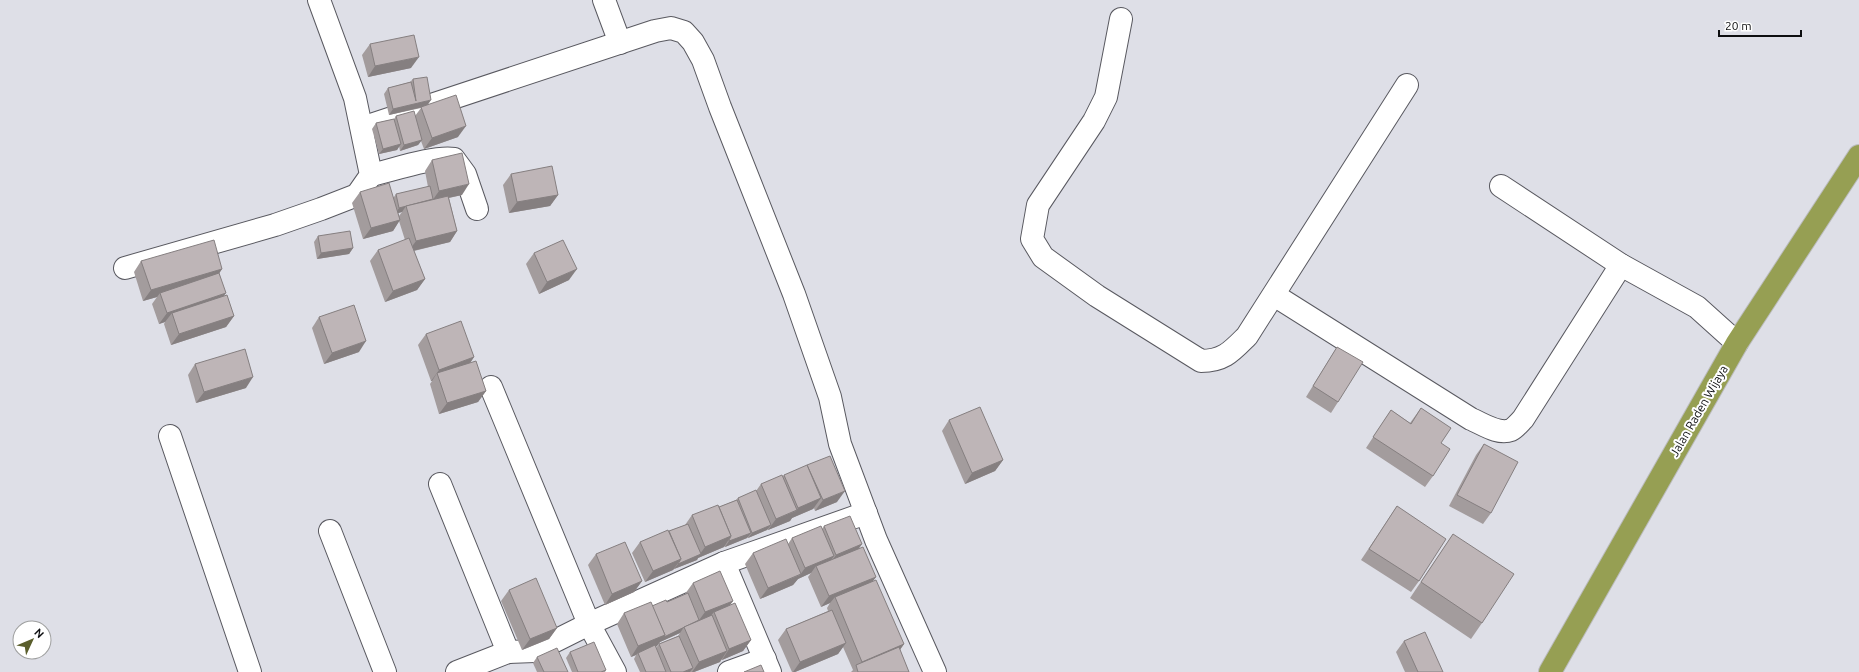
<svg xmlns="http://www.w3.org/2000/svg" width="1859" height="672" font-family="Ubuntu,sans-serif">
<rect width="100%" height="100%" fill="#dedfe7"/>
<g fill="none" stroke-linecap="round" stroke-linejoin="round">
<defs>
<g id="minor">
<path d="M604 0 620 43"/>
<path d="M1121 19 1106 97 1094 121 1038 205 1032 239 1043 257 1097 296 1201 361C1224 361 1232 351 1247 336L1407 85"/>
<path d="M362 128 655 31 671 28 684 32 693 42 703 60 720 107 794 294 830 397 840 444 876 540 935 672"/>
<path d="M371 175C393 170 433 156 454 159L465 174 477 209"/>
<path d="M1501 186 1621 265 1697 307 1737 343"/>
<path d="M125 268 275 225 321 209 357 195 371 175 355 98 319 0"/>
<path d="M1274 295 1471 419C1483 424 1498 435 1511 430 1515 428 1520 422 1523 419L1621 265"/>
<path d="M491 387 589 624 615 672"/>
<path d="M170 436 250 672"/>
<path d="M440 484 508 652 535 651 589 624 724 563 866 513"/>
<path d="M330 531 385 672"/>
<path d="M724 563 770 672"/>
<path d="M457 672 508 652"/>
<path d="M729 672 765 659"/>
</g>
<path id="highway" d="M1550 672 1737 343 1859 156"/>
</defs>
<use href="#minor" stroke="#595960" stroke-width="24"/>
<use href="#highway" stroke="#bbbcbc" stroke-width="24"/>
<use href="#minor" stroke="#fff" stroke-width="22"/>
<use href="#highway" stroke="#969f53" stroke-width="22"/>
</g>
<g fill="#a39c9d" fill-rule="evenodd">
<path d="M370 44 411 68 368 77 362 55Z"/>
<path d="M413 79 428 105 458 137 424 149 421 141 418 145 400 151 399 146 397 150 379 154 372 129 376 123 394 119 396 116H415L421 108 389 115 384 94 388 88 410 82Z"/>
<path d="M432 160 462 195 449 198 457 231 450 242 414 251 425 279 417 290 385 302 370 261 378 250 405 240 399 221 393 231 363 239 352 203 360 192 394 197 396 194 428 187 425 171ZM402 212 399 216 398 213Z"/>
<path d="M511 174 558 195 550 206 509 213 503 185Z"/>
<path d="M318 236 353 248 349 254 317 259 314 242Z"/>
<path d="M534 253 569 280 539 294 526 264Z"/>
<path d="M141 261 222 269 219 273 224 295 234 316 226 327 171 345 164 324 165 322 159 324 152 304 157 297 143 301 134 272Z"/>
<path d="M319 317 359 352 324 364 312 328Z"/>
<path d="M426 334 474 357 470 363 486 391 478 402 439 414 430 384 432 381H431L418 345Z"/>
<path d="M1337 347 1338 402 1331 413 1306 397 1330 358Z"/>
<path d="M195 364 246 388 196 403 188 375Z"/>
<path d="M1421 408 1441 443 1433 476 1425 487 1366 448 1391 410 1410 423Z"/>
<path d="M949 420 1003 460 995 471 965 484 942 431Z"/>
<path d="M1484 444 1491 513 1483 524 1449 506 1476 455Z"/>
<path d="M807 465 837 502 815 511 814 508 813 509 792 518 790 521 768 530V529L767 530 748 538V537L747 538 725 547V546L724 547 698 558 697 560 674 569 673 570 645 582 632 553 640 542 669 531 685 525 692 515 719 507 736 500 738 498 756 491 761 484 783 476 784 475 807 466Z"/>
<path d="M1397 506 1419 581 1411 592 1361 560Z"/>
<path d="M824 526 862 544 859 548 876 577 872 581 904 644 900 650 909 672H851L853 670 843 647 838 654 795 672H792L778 640 786 629 828 611 827 608 830 603 821 607 808 577 811 573 798 579 793 585 760 599 745 564 753 553 788 544 792 538 822 529Z"/>
<path d="M1453 534 1482 623 1471 639 1410 598Z"/>
<path d="M596 554 642 581 634 592 605 605 588 565Z"/>
<path d="M693 583 733 601 729 606 751 640 743 651 722 660 721 659 720 662 694 672H640L634 659 636 655 631 657 617 624 624 613 667 602 685 594ZM680 633 678 636 659 644 656 648V647L660 642Z"/>
<path d="M509 590 557 628 549 639 522 650 501 601Z"/>
<path d="M1404 641 1443 672H1405L1396 652Z"/>
<path d="M570 652 606 670 605 672H572L566 658Z"/>
<path d="M537 657 568 672H537L533 663Z"/>
</g>
<g fill="#857f80">
<path d="M419 57 411 68 368 77 375 66Z"/>
<path d="M431 100 427 106 389 115 393 109Z"/>
<path d="M466 126 458 137 424 149 432 138Z"/>
<path d="M422 140 418 145 400 151 404 145Z"/>
<path d="M401 144 397 150 379 154 383 149Z"/>
<path d="M469 184 462 195 433 201H432L439 191Z"/>
<path d="M558 195 550 206 509 213 517 202Z"/>
<path d="M406 206 402 212 395 214 399 208Z"/>
<path d="M400 220 393 231 363 239 371 228Z"/>
<path d="M457 231 450 242 408 252 416 241Z"/>
<path d="M353 248 349 254 317 259 321 253Z"/>
<path d="M222 269 215 280 160 293 157 297 143 301 151 290Z"/>
<path d="M577 269 569 280 539 294 547 282Z"/>
<path d="M425 279 417 290 385 302 393 291Z"/>
<path d="M226 293 218 304 172 313 165 322 159 324 167 313Z"/>
<path d="M234 316 226 327 171 345 179 334Z"/>
<path d="M366 341 359 352 324 364 332 353Z"/>
<path d="M474 357 466 369 437 373 432 381H431L439 370Z"/>
<path d="M253 377 246 388 196 403 204 392Z"/>
<path d="M486 391 478 402 439 414 447 403Z"/>
<path d="M1003 460 995 471 965 484 972 473Z"/>
<path d="M845 491 837 502 815 511 823 500Z"/>
<path d="M821 498 813 509 792 518 790 521 768 530 776 519 796 511 798 508Z"/>
<path d="M771 525 767 530 748 538 752 533Z"/>
<path d="M751 533 747 538 725 547 729 541Z"/>
<path d="M731 536 724 547 698 558 697 560 674 569 678 564 700 554 705 547Z"/>
<path d="M862 544 854 555 828 566 836 555Z"/>
<path d="M834 556 826 567 816 566 811 573 798 579 793 585 760 599 768 588 800 575 805 568Z"/>
<path d="M681 559 673 570 645 582 653 571Z"/>
<path d="M876 577 868 588 835 597 830 603 821 607 829 596Z"/>
<path d="M642 581 634 592 605 605 612 594Z"/>
<path d="M733 601 725 612H714L709 618 697 623 705 612Z"/>
<path d="M684 627 680 633 660 642 657 646 638 654V653L636 655 631 657 638 646Z"/>
<path d="M557 628 549 639 522 650 530 639Z"/>
<path d="M751 640 743 651 722 660 729 649Z"/>
<path d="M846 643 838 654 795 672H793L800 662Z"/>
<path d="M904 644 896 655 857 669 862 662Z"/>
<path d="M727 651 720 662 694 672H692L699 662Z"/>
<path d="M693 668 690 672H683Z"/>
</g>
<g fill="#beb5b7" stroke="#857f80">
<path d="M414 35 419 57 375 66 370 44Z"/>
<path d="M427 77 431 100 393 109 388 88 411 82 416 101 413 79Z"/>
<path d="M456 95 466 126 432 138 421 107Z"/>
<path d="M414 111 422 140 404 145 396 116Z"/>
<path d="M394 119 401 144 383 149 376 123Z"/>
<path d="M462 153 469 184 439 191 432 160Z"/>
<path d="M552 166 558 195 517 202 511 174Z"/>
<path d="M389 183 400 220 371 228 360 192Z"/>
<path d="M430 186 433 199 399 208 396 194Z"/>
<path d="M448 196 457 231 416 241 406 206Z"/>
<path d="M350 231 353 248 321 253 318 236Z"/>
<path d="M409 238 425 279 393 291 378 250Z"/>
<path d="M214 240 222 269 151 290 141 261Z"/>
<path d="M563 240 577 269 547 282 534 253Z"/>
<path d="M219 273 226 293 167 313 160 293Z"/>
<path d="M227 295 234 316 179 334 172 313Z"/>
<path d="M354 305 366 341 332 353 319 317Z"/>
<path d="M461 321 474 357 439 370 426 334Z"/>
<path d="M1337 347 1363 362 1338 402 1313 386Z"/>
<path d="M245 349 253 377 204 392 195 364Z"/>
<path d="M476 361 486 391 447 403 437 373Z"/>
<path d="M980 407 1003 460 972 473 949 420Z"/>
<path d="M1421 408 1451 428 1441 443 1450 449 1433 476 1373 437 1391 410 1411 424Z"/>
<path d="M1484 444 1518 462 1491 513 1457 495Z"/>
<path d="M830 456 845 491 823 500 807 465Z"/>
<path d="M807 465 821 498 798 508 784 475Z"/>
<path d="M782 475 797 510 776 519 761 484Z"/>
<path d="M756 490 771 525 752 533 738 498Z"/>
<path d="M737 500 751 533 729 541V540L731 536 719 507Z"/>
<path d="M718 505 731 536 705 547 692 515Z"/>
<path d="M1397 506 1446 539 1419 581 1369 549Z"/>
<path d="M850 516 862 544 836 555 824 526Z"/>
<path d="M688 524 701 554 678 564 681 559 669 531Z"/>
<path d="M821 526 834 556 805 568 792 538Z"/>
<path d="M668 530 681 559 653 571 640 542Z"/>
<path d="M1453 534 1514 574 1482 623 1421 582Z"/>
<path d="M786 539 801 574 768 588 753 553Z"/>
<path d="M625 542 642 581 612 594 596 554Z"/>
<path d="M863 547 876 577 829 596 816 566Z"/>
<path d="M720 571 733 601 705 612 693 583Z"/>
<path d="M536 578 557 628 530 639 509 590Z"/>
<path d="M876 580 904 644 862 662 835 597Z"/>
<path d="M688 593 699 620 664 637 665 635 652 606 666 600 667 602Z"/>
<path d="M651 602 665 635 638 646 624 613Z"/>
<path d="M735 603 751 640 729 649 714 612Z"/>
<path d="M832 610 846 643 800 662 786 629Z"/>
<path d="M712 615 727 651 699 662 684 627Z"/>
<path d="M1425 632 1443 672H1418L1404 641Z"/>
<path d="M679 636 693 668 683 672H671L659 644Z"/>
<path d="M594 642 606 670 601 672H578L570 652Z"/>
<path d="M655 645 666 672H646L638 653Z"/>
<path d="M899 647 909 672H858L856 665Z"/>
<path d="M557 648 568 672H544L537 657Z"/>
<path d="M761 665 764 672H744Z"/>
</g>
<g text-anchor="middle" stroke-width="4" stroke-linejoin="round" paint-order="stroke">
<g font-size="12" fill="#0d0e10" stroke="#fff">
<text transform="translate(1699 411) rotate(-60)" y="4">Jalan Raden Wijaya</text>
</g>
</g>
<g transform="translate(32 640) rotate(46)"><circle r="19" fill="#ffffff" stroke="#9e9f9f"/>
<path d="M0-3L7 15L0 10L-7 15Z" fill="#5a5e2c"/>
<text y="-6" font-size="11" font-weight="bold" text-anchor="middle" fill="#0d0e10">N</text>
</g>
<path d="M1719 30v6h82v-6" fill="none" stroke="#0d0e10" stroke-width="2"/>
<text x="1725" y="30" font-size="12" fill="#0d0e10" stroke="#ffffff" stroke-width="3" paint-order="stroke">20 m</text>
</svg>
